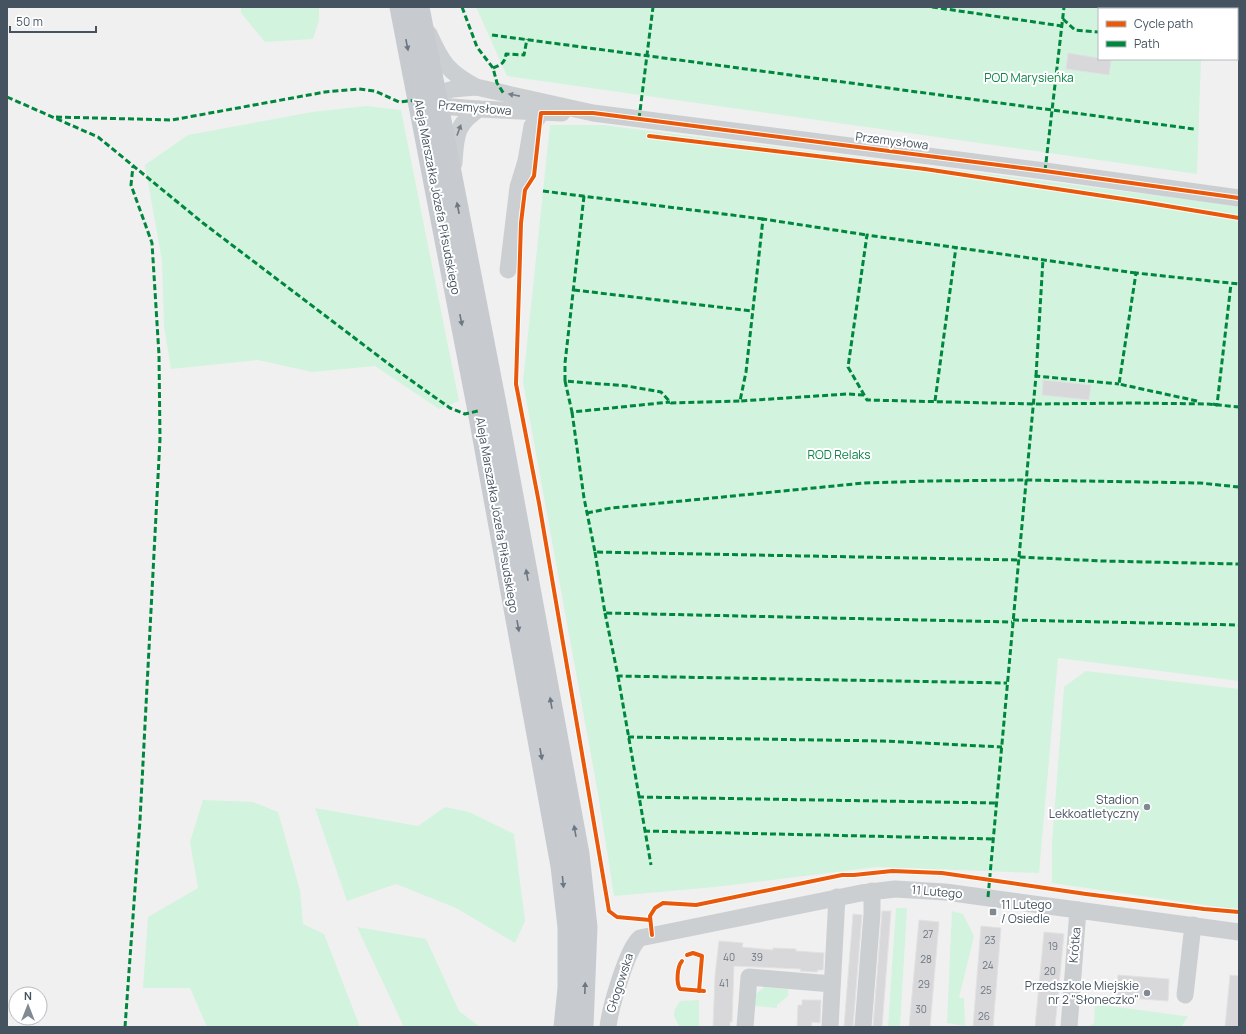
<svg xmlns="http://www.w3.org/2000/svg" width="1246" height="1034" font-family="Manrope,sans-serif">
<rect width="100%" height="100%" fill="#f1f0f0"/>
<g fill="#d2f3de">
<path d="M241 7H319V20L313 39 265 42 241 13Z"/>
<path d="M476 7H1203V9H1099V59H1201L1197 174 507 76Z"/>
<path d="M366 106 401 110 459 401 439 409 375 366 312 372 258 360 171 369 164 327 162 261 145 165 188 135 312 112Z"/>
<path d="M550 125H603L1239 206V681L1058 658 1039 873 876 867 715 887 614 896 597 788 523 382Z"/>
<path d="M1086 671 1239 689V910L1052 883V843L1064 687Z"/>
<path d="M203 800 253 802 278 812 300 890 303 924 324 934 360 1027H207L190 988H143L148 917 198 888 190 842Z"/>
<path d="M445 807 469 812 514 834 525 921 515 943 456 908 396 884 347 901 315 808 418 826Z"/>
<path d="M896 908H907L900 1027H888Z"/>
<path d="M952 911 963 914 974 936 959 998H964L965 1026 947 1023Z"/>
<path d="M357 927 426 939 459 1011 480 1027H404Z"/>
<path d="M764 987 788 989V996L777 1005V1008L754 1006 755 995Z"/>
<path d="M699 1000V1027H680C672 1014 672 1013 680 1001Z"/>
<path d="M1095 1004 1184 1016H1188L1181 1027H1089L1094 1023Z"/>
</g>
<g fill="#d8d8db" stroke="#e2e2e3">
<path d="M1068 53 1111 60 1109 75 1066 69Z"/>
<path d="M1043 380 1091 385 1089 400 1042 395Z"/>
<path d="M882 911H891L882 1027H873Z"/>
<path d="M853 914 862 915 853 1027H844Z"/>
<path d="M919 920 939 922 930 1027H909Z"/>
<path d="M981 926 1001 928 993 1027H973Z"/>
<path d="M1044 932 1064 934 1055 1027H1035Z"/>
<path d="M719 941 743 943 742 947 773 950V948L796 949V951L824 953 823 970H818L817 972 800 971 801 969 734 966 732 1022H730V1027H713L715 975Z"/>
<path d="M1118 975 1169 979 1168 1001 1116 997Z"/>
<path d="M1230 975 1239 976V1027H1225Z"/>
<path d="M802 1000H821L820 1023 812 1022 811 1027H797L798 1005H802Z"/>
</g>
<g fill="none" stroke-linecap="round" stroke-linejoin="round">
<g stroke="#cccfd1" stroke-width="17">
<path d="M429 34C442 63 448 72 476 87"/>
<path d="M424 98 453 89 476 87 593 113 1045 171 1239 198"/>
<path d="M427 103 438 106 479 109 562 113"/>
<path d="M454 163C456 136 455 125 479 109"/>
<path d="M508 270 518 187 526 161 532 126 541 113 543 104"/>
<path d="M1185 995 1193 925"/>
<path d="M608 1027C610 1009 627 948 640 938L861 893 895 889 945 892 1239 932"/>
<path d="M745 1027 749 977 832 984"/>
<path d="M830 1027 837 897"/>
<path d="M863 1027 872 914V891"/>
<path d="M1069 1027 1078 910"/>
</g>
<g stroke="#c7cbd0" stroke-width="21">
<path d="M400 7 478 411 561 866 568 927V988L564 1027"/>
<path d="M419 7 497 409 579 854 587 927 583 1027"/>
</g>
<g stroke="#00873e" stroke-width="3" stroke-dasharray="6 3" stroke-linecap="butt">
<path d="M462 7 477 47 493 68 497 83 504 94"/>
<path d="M932 7 1062 26"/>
<path d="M1231 9V7"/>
<path d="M1063 19 1075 30 1099 32"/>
<path d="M492 35 1194 129"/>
<path d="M1237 45H1239"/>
<path d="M493 68C501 65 505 63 506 54L524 55 527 39"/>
<path d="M7 97 98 137 203 223 402 374 450 408 465 414 478 411"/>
<path d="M56 117 172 120 325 92 359 89 375 91 399 102 418 100"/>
<path d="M639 119 653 7"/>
<path d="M1045 171 1064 7"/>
<path d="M543 191 763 219"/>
<path d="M584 196 565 363V381L627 386 661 392 671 403 740 401"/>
<path d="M1136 273 867 235 848 367 867 400 1034 404 1133 403 1208 404 1239 407"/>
<path d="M574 290 752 311"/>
<path d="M1036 376 1043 259"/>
<path d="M565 381 572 412 670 402"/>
<path d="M864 395 847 394 740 401 746 372 763 219 867 235"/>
<path d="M935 401 956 247"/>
<path d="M1197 401 1119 384 1136 273 1239 284"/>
<path d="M1213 404 1217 405 1231 284"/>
<path d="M572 412 584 498 595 552 1019 560"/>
<path d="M587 513 611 508 864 483 929 481 1025 480 1200 483 1239 487"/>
<path d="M595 552 605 613 1012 622"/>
<path d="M1019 557 1036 376 1119 384"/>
<path d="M605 613 618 676 1007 683"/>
<path d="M1013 620 1239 625"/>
<path d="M618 676 651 865"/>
<path d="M628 737 883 741 1002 747"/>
<path d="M638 797 996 803"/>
<path d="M644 831 994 839"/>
<path d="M988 897 1019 557 1102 561 1239 564"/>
<path d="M125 1027 140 820 160 439 159 355 152 243 131 185 133 166"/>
</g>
<defs>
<g id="cycleway">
<path d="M649 136 925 169 1143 202 1239 218"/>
<path d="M650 920 617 917 609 911 539 503 516 384 521 223 525 190 534 176 541 113H593L1045 171 1239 198"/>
<path d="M652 935 650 916 655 908 663 903 696 905 842 875H854L892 871 942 873 1086 894 1204 909 1239 912"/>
<path d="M687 955 693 953 702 956 699 991"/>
<path d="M682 961C677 967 676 983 680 989L704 991"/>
</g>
</defs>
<use href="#cycleway" stroke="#fff" stroke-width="6"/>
<use href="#cycleway" stroke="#e8590c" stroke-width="4"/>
</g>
<defs><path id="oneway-solid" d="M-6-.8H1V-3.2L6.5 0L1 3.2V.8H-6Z"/></defs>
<g fill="#6c7782">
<use href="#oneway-solid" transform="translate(407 45) rotate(79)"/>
<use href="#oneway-solid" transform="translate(458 208) rotate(-101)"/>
<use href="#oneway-solid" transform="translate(461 320) rotate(79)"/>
<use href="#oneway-solid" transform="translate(527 575) rotate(-100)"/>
<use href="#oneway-solid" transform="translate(518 626) rotate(80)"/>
<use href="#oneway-solid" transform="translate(551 703) rotate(-100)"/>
<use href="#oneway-solid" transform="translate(541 754) rotate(80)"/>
<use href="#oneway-solid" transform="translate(575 831) rotate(-100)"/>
<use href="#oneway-solid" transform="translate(563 882) rotate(84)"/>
<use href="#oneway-solid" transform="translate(585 988) rotate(-88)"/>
</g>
<g fill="#747e88">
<use href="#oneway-solid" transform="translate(514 95) rotate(-169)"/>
<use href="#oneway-solid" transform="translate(459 130) rotate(-70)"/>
</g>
<g fill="#818a92" stroke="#fff" stroke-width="1.5">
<circle cx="1147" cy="807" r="4"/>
<rect x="989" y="908" width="8" height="8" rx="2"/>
<circle cx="1147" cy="993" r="4"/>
</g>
<g text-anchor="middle" stroke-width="4" stroke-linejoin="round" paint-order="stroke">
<g font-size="10" fill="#6b7680">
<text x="928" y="938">27</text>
<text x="990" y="944">23</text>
<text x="1053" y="950">19</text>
<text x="729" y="961">40</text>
<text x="757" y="961">39</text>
<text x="926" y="963">28</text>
<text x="988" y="969">24</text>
<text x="1050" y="975">20</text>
<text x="724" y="987">41</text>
<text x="924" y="988">29</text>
<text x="986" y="994">25</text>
<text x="921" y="1013">30</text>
<text x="984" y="1020">26</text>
</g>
<g font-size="12" fill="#0c8547" stroke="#fff">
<text x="1029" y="82">POD Marysieńka</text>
<text x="839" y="459">ROD Relaks</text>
</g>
<g font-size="12" fill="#455360" stroke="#fff">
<text transform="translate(475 108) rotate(5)" y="4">Przemysłowa</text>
<text transform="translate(892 141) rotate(7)" y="4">Przemysłowa</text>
<text transform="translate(437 197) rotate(79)" y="4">Aleja Marszałka Józefa Piłsudskiego</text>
<text transform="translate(497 515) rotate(80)" y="4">Aleja Marszałka Józefa Piłsudskiego</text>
<text transform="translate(937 892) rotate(5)" y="4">11 Lutego</text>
<text transform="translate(1075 945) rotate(-85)" y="4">Krótka</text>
<text transform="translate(620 983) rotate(-72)" y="4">Głogowska</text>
</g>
<g font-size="12" fill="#455360" stroke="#fff" text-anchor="end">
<text x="1139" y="804">Stadion<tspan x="1139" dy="14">Lekkoatletyczny</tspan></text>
<text x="1001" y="909" text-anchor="start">11 Lutego<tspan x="1001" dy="14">/ Osiedle</tspan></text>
<text x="1139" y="990">Przedszkole Miejskie<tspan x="1139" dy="14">nr 2 "Słoneczko"</tspan></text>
</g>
</g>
<rect width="1246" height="1034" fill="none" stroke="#455360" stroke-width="16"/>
<rect x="1098" y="8" width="140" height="52" fill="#ffffff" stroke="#b5babf"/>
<rect x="1106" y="21" width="20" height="6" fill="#e8590c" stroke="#b5babf"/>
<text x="1134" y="28" font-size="12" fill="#455360">Cycle path</text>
<rect x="1106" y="41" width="20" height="6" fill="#00873e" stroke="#b5babf"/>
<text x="1134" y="48" font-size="12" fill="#455360">Path</text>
<g transform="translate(28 1006)"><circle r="19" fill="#ffffff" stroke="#b5babf"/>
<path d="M0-3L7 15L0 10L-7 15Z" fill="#818a92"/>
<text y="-6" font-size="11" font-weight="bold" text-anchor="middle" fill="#455360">N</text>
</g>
<path d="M10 26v6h86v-6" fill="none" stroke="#455360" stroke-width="2"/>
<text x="16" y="26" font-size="12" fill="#455360" stroke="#ffffff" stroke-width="3" paint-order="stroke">50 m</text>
</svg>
